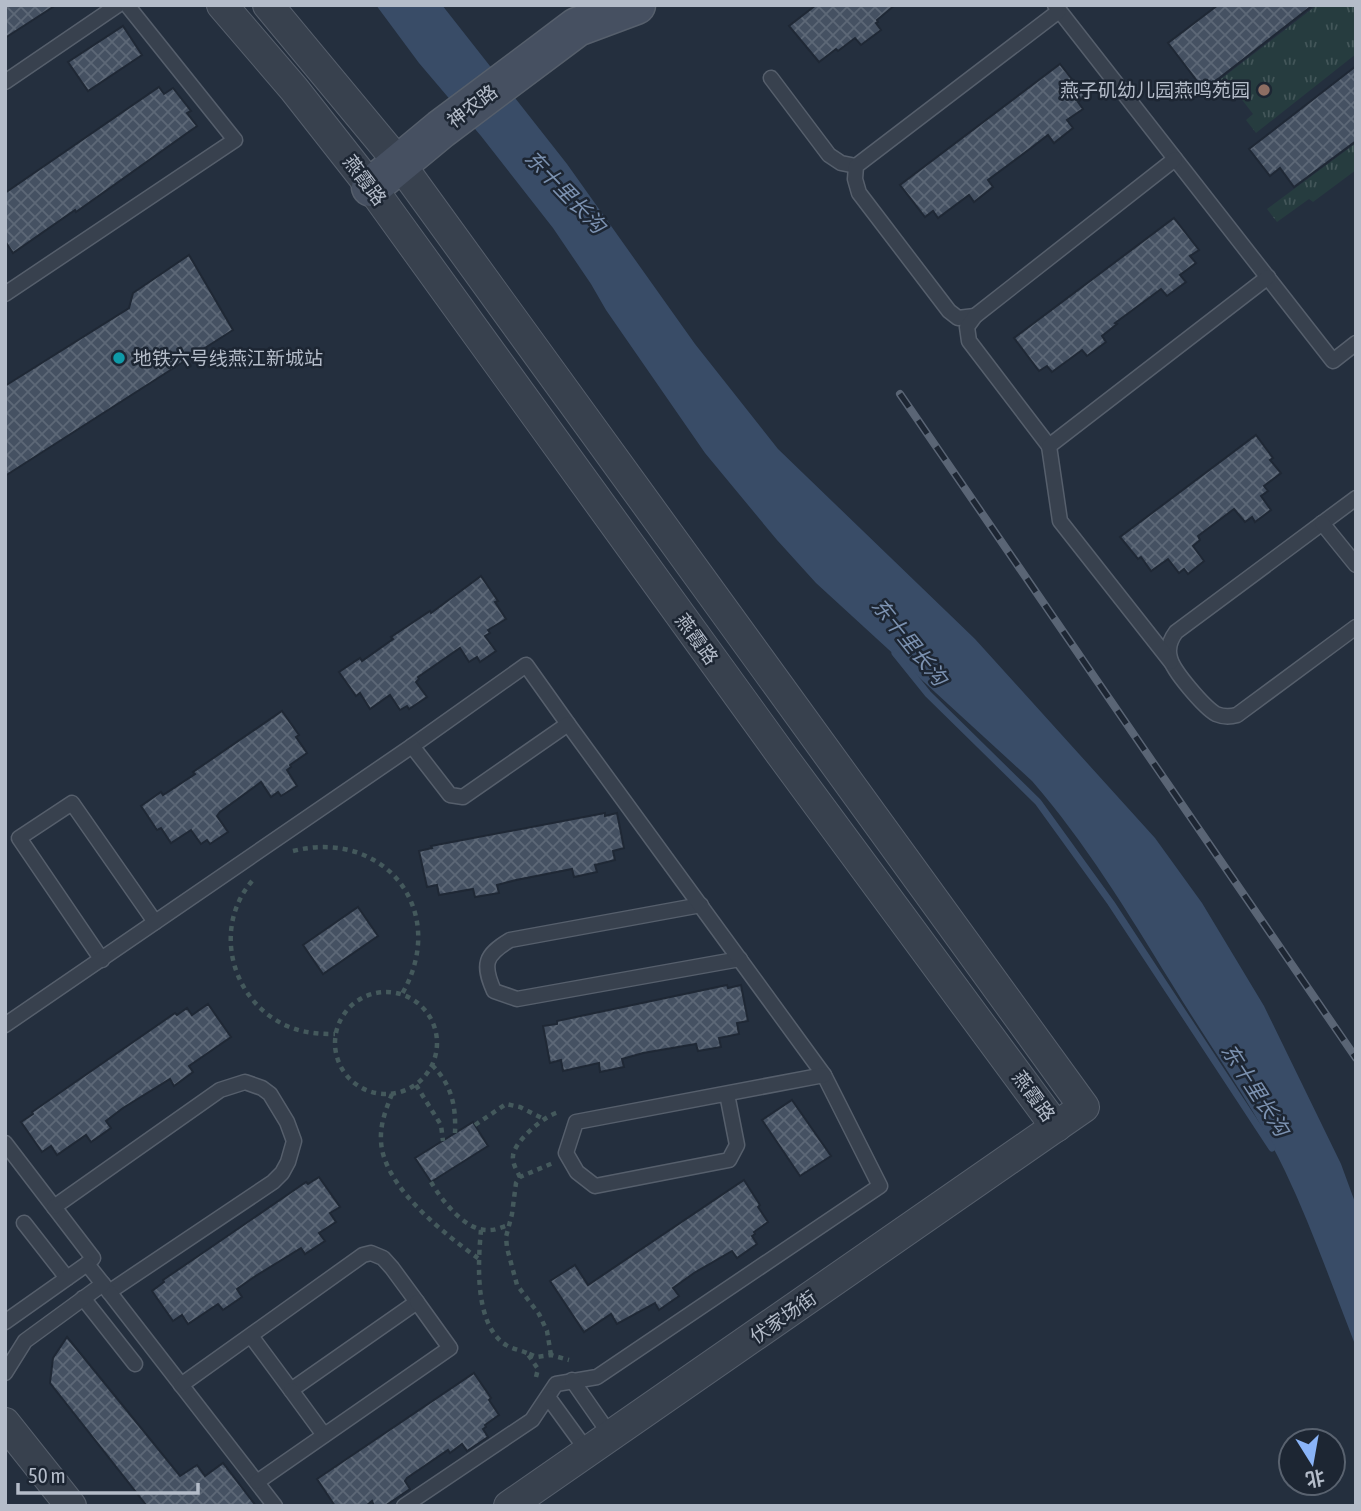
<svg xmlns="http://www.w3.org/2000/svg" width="1361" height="1511" font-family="'Asap Condensed','Noto Sans SC',sans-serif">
<defs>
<pattern id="grass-tufts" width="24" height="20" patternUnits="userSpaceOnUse" patternTransform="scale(1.75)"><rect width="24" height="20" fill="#263c3f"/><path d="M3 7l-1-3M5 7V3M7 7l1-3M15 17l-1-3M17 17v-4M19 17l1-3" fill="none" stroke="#435659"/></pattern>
<pattern id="building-cross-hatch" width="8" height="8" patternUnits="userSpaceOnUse" patternTransform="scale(1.75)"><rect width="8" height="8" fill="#455162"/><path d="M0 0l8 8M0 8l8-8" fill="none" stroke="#5d6877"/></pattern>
</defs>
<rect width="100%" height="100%" fill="#242f3e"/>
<g fill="url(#grass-tufts)">
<path d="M1317 5H1356V54L1256 133 1246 120 1253 114 1236 92 1229 96 1217 82Z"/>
<path d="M1356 143V170L1313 202 1309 199 1277 222 1267 209Z"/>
</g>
<path fill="#394c67" d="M376 5H442L567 164 695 344 778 449 975 639 1155 838 1202 903 1264 1006 1341 1164 1356 1205V1347C1333 1288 1312 1228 1285 1171 1253 1104 1208 1044 1170 981 1127 911 1085 842 1032 781L816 583 777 540 705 453 606 310 591 284 553 228 481 136 419 63Z"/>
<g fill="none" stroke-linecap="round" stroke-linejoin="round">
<path stroke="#394c67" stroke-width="7" d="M895 653 928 694 1038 802 1111 903 1272 1148"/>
</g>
<g fill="url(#building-cross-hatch)" stroke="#1f2835" stroke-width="2">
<path d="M5 5H56L5 38Z"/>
<path d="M816 5H895L877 20 878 22 876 23 881 30 861 45 855 38 838 51 836 49 819 62 789 26Z"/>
<path d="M1218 5H1313L1204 90 1168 43Z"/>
<path d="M123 26 142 55 88 91 68 62Z"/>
<path d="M1060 64 1085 96 1078 102 1083 109 1067 120 1073 128 1054 143 1048 135 1031 148 988 180 993 187 974 202 969 195 938 218 933 211 925 217 900 185Z"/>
<path d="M1356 66V141L1294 187 1280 168 1270 176 1249 149Z"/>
<path d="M159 87 164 94 173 88 191 111 187 113 197 126 76 212 75 210 13 253 5 241V193Z"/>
<path d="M1174 218 1199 250 1190 256 1196 263 1180 275 1186 282 1167 296 1161 289 1115 323 1117 324 1102 336 1106 342 1087 356 1082 350 1052 372 1047 366 1039 371 1014 338Z"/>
<path d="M189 255 233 330 5 476V386L129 308 133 293Z"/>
<path d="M1256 435 1273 458 1270 460 1281 473 1264 486 1268 491 1261 496 1271 510 1255 522 1252 517 1245 522 1234 509 1198 536 1200 540 1193 546 1204 561 1188 574 1184 569 1179 573 1168 559 1151 571 1141 557 1138 559 1120 537Z"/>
<path d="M481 576 498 601 495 602 506 619 488 630 490 633 485 636 496 651 480 662 477 657 469 662 460 648 418 677 419 679 416 682 427 697 409 709 407 706 400 710 390 695 370 709 360 693 356 696 339 672 360 658 362 661 393 639 391 637 430 611 431 613Z"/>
<path d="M282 711 299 735 296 737 307 753 290 765 291 767 287 770 297 786 281 796 278 792 271 797 261 782 220 812 217 816 228 832 210 844 207 840 201 844 191 830 171 843 161 828 157 830 141 806 161 792 163 795 195 774 193 772Z"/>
<path d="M605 813V816L617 813 624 848 613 851 615 860 595 865 597 872 574 877 572 869 516 880 497 885 499 893 475 897 473 889 439 895 437 885 427 887 419 851 432 848 431 846Z"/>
<path d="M358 907 378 936 323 974 303 945Z"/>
<path d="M727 985 728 988 741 985 748 1021 737 1023 739 1034 719 1038 721 1047 698 1051 696 1044 643 1053 622 1059 624 1067 600 1072 599 1063 563 1071 561 1060 550 1063 543 1026 557 1024V1021Z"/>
<path d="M208 1004 231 1037 189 1066 193 1072 174 1086 170 1079 123 1108 106 1121 111 1128 91 1142 86 1135 57 1155 51 1146 42 1152 21 1122 33 1114 32 1112 175 1013 177 1015 187 1008 192 1015Z"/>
<path d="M792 1100 831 1156 800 1176 762 1120Z"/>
<path d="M473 1122 488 1146 431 1182 415 1158Z"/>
<path d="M319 1177 340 1207 330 1213 336 1222 319 1233 325 1241 305 1254 301 1248 254 1277 237 1289 242 1297 223 1310 218 1304 188 1324 182 1315 173 1321 152 1291 164 1282 163 1280 207 1250 306 1182 308 1184Z"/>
<path d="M744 1180 760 1205 758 1207 768 1222 754 1232 755 1234 752 1236 757 1244 737 1258 732 1251 694 1273 673 1288 679 1296 659 1310 655 1303 617 1324 611 1314 584 1332 550 1281 575 1265 588 1285Z"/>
<path d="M67 1337 180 1476 197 1465 205 1476 223 1463 256 1506H147L50 1383 53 1358Z"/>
<path d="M474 1373 491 1398 489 1400 499 1415 485 1425 486 1427 483 1429 488 1437 467 1451 462 1444 450 1453 448 1450 407 1478 405 1481 410 1489 385 1506H374L372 1501 366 1506H335L317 1479Z"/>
</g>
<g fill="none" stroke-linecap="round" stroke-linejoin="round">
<defs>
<g id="lane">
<path d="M1055 5 1333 361 1356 343"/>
<path d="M771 78 829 155 841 163 856 166"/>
<path d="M5 82 118 5"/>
<path d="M5 294 235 140 127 5"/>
<path d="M975 316 958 318 949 311 859 193 855 179 856 166 1059 11"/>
<path d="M1049 446 969 341 967 327 975 316 1175 159"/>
<path d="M1356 498 1176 632C1170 640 1167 648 1170 658 1173 671 1204 707 1216 714 1223 717 1230 717 1237 715L1356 627"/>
<path d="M1322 523 1356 565"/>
<path d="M1171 662 1060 521 1049 446 1268 277"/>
<path d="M412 746 526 665 568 724"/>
<path d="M701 905 510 940C485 955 482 964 494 991L517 999 740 959"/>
<path d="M102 960 19 838 72 803 155 922"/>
<path d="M5 1025 412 746 450 795 463 797 568 724 824 1075 880 1186 597 1377 556 1384 532 1420 404 1506"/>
<path d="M727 1094 737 1145 729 1160 595 1186 577 1172 566 1153 576 1122 824 1075"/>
<path d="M5 1143 93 1258 87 1264"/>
<path d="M54 1207 220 1090 245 1082 262 1088 270 1094 287 1122 294 1141 288 1162 282 1173 273 1182 109 1292"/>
<path d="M24 1223 67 1278"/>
<path d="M103 1284 275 1506"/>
<path d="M83 1298 135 1364"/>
<path d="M5 1322 87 1264 103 1284 25 1341 5 1373"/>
<path d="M572 1380 611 1436"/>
<path d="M181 1385 363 1255 371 1253 383 1258 392 1268 417 1302 291 1390 251 1336"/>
<path d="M291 1390 324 1435"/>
<path d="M548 1397 588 1452"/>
<path d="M257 1482 450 1348 417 1302"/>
</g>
<g id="street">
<path d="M222 5 294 89 371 187 783 757 1056 1127"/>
<path d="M268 5 400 164 1084 1107 509 1506"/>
<path d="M5 1423 71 1506"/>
</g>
<path id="secondary" d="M371 187 441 129 577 27 636 5"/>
</defs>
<use href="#lane" stroke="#565f6c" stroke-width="17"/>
<use href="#street" stroke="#565f6c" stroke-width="32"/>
<use href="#secondary" stroke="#565f6c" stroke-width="41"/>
<g stroke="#44595c" stroke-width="4.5" stroke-dasharray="5 5" stroke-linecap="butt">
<path d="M293 851C385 828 450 911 402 994"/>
<path d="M252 881C212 928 231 1001 287 1026 303 1033 318 1034 335 1034"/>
<circle cx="386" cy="1043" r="51"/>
<path d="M432 1065C452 1085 456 1106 455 1133"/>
<path d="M416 1085 441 1125 443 1141"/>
<path d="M392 1094C386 1109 380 1124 381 1141 383 1187 445 1234 479 1259"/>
<path d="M475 1125 506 1104 520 1107 544 1119"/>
<path d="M520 1177C517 1171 512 1163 513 1156 514 1141 546 1114 560 1112"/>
<path d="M431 1182C441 1199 464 1230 487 1230 494 1231 502 1227 509 1225"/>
<path d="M481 1230C478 1262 474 1325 506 1345 512 1349 520 1350 527 1353"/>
<path d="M551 1355 547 1331 539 1314 517 1285 507 1248 506 1237 512 1214 516 1183 520 1177 553 1163"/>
<path d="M536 1377 538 1369 527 1353 537 1357 551 1355 569 1360"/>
</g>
<use href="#lane" stroke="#38414e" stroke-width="14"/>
<use href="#street" stroke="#38414e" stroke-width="30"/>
<use href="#secondary" stroke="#465061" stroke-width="38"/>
<defs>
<path id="rail" d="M900 394 1356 1058"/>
</defs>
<use href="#rail" stroke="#5a6575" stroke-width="8"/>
<use href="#rail" stroke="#1d2633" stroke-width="5" stroke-dasharray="16" stroke-linecap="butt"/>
</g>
<circle fill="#8d6e63" stroke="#1d2633" stroke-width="2.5" cx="1264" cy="90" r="7"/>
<circle fill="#0f9aa8" stroke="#1d2633" stroke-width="2.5" cx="119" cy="358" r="7"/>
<g text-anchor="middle" stroke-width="5" stroke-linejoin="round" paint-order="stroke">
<g font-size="19" fill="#b4bcc9" stroke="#1d2633" text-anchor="end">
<text x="1250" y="97">燕子矶幼儿园燕鸣苑园</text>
<text x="133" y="365" text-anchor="start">地铁六号线燕江新城站</text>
</g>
<g font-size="19" fill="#b4bcc9" stroke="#1d2633">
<text transform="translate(472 106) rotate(-37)" y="7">神农路</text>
<text transform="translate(365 180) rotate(53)" y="7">燕霞路</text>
<text transform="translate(697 639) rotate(54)" y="7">燕霞路</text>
<text transform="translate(1034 1096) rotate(54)" y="7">燕霞路</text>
<text transform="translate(783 1317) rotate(-35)" y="7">伏家场街</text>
</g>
<g font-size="21" font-style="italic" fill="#7c92b1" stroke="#1d2633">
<text transform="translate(565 192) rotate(46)" y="7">东十里长沟</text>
<text transform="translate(909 642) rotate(51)" y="7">东十里长沟</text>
<text transform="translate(1255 1090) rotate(57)" y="7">东十里长沟</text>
</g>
</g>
<rect width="1361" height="1511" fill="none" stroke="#b4bcc9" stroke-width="14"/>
<g transform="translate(1312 1462) rotate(169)"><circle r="33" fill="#1d2633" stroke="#59626f" stroke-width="2"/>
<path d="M0-5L12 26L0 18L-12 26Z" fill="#8ab4f8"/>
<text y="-10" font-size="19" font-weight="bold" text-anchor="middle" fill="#b4bcc9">北</text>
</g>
<path d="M18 1483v10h180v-10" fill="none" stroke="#b4bcc9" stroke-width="3.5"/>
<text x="28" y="1483" font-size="21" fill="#b4bcc9" stroke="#1d2633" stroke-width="5" paint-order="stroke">50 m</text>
</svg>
